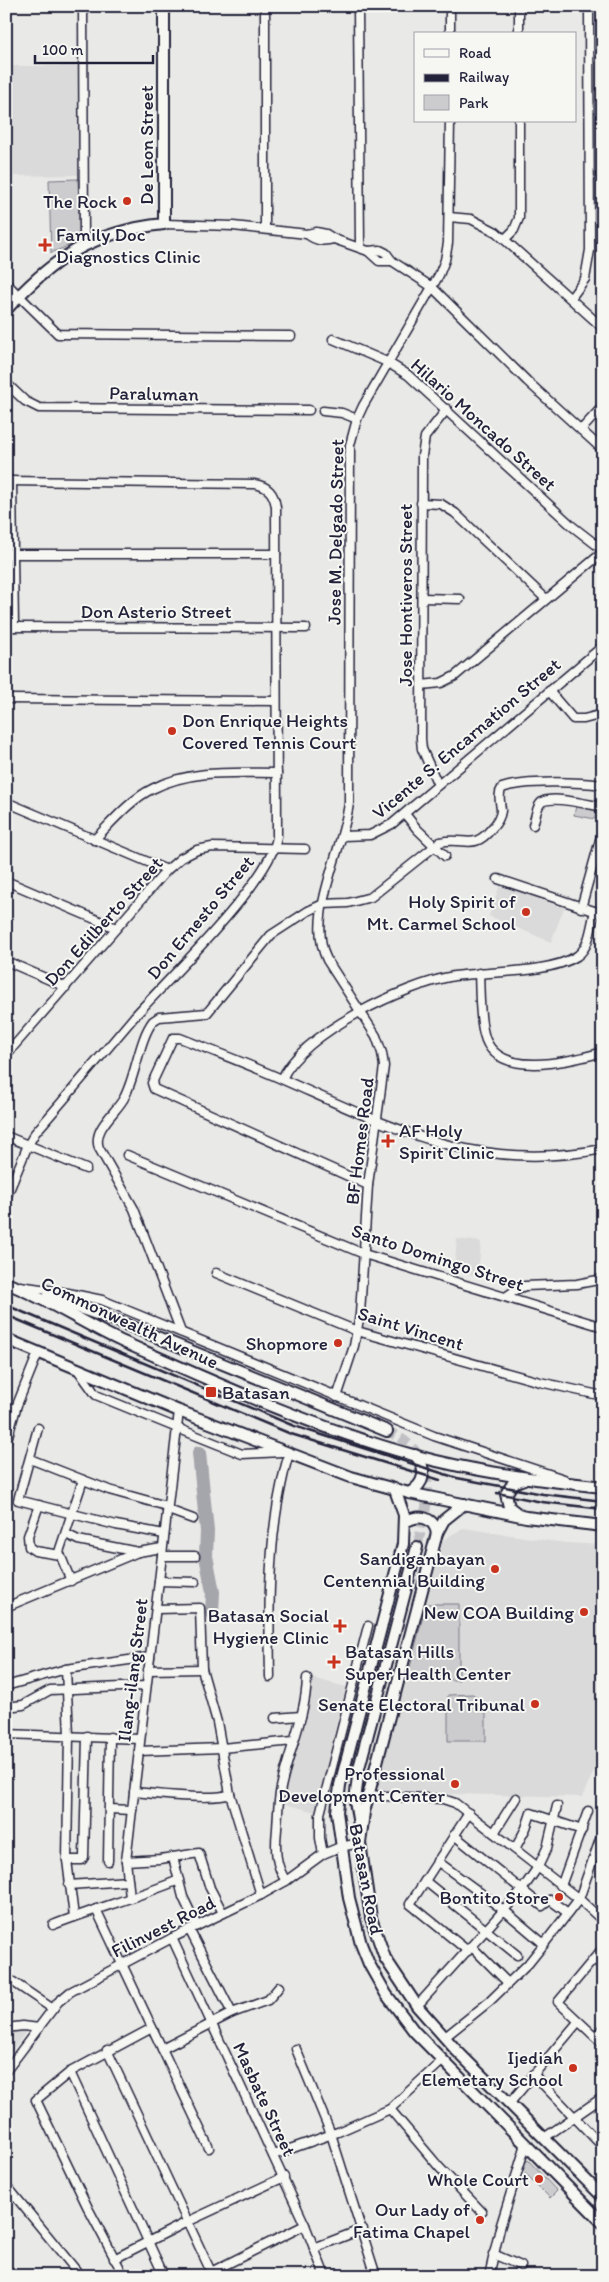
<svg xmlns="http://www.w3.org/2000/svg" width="609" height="2282" font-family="Itim,sans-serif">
<rect width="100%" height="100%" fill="#e9e9e7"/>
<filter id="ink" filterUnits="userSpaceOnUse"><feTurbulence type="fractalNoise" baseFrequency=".02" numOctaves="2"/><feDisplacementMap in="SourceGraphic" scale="10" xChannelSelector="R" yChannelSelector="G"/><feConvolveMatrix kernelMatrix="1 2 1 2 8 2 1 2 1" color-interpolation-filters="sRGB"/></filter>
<g filter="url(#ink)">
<g fill="#dadada">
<path d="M9 66H78V175L9 176Z"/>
<path d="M500 885 564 908 551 942 489 916Z"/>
<path d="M457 1239 481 1242 478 1276 466 1274V1264L455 1262Z"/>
<path d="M366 1318 380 1321 377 1332 364 1329Z"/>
<path d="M463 1528 565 1543 603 1545V1751L582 1797 376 1792 443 1540Z"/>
<path d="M312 1678 346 1687 315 1812 281 1803Z"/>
<path d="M28 2029 6 2059V2031Z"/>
</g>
<g fill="#ccccce" stroke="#777784">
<path d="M78 179 80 241 51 253 49 180Z"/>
<path d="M576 806 596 810 595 819 574 815Z"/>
<path d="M426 1604H459V1680L407 1679Z"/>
<path d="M473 1694 486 1708V1741H448V1695Z"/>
<path d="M528 2160 557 2191 550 2198 520 2168Z"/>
</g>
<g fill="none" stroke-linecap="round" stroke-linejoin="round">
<path stroke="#a5a5ac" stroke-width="14" d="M199 1453 207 1531 206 1556 213 1592 212 1613"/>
<path stroke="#c1c1c5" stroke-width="10" stroke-dasharray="10 5" stroke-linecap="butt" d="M387 1431C442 1455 429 1499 417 1547"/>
<defs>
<g id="minor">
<path d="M83 6 84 245"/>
<path d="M358 6 360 247"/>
<path d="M450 6V34"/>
<path d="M519 6V34"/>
<path d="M449 217 471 219 496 232 603 328"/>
<path d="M164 224 233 226 307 234 316 232 326 234 334 239 368 251 380 250 386 253 392 261 432 287 527 381 603 450"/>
<path d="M265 228V6"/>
<path d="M307 234C316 241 323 242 334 239"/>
<path d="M505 239 514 230 519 218V121"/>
<path d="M368 251 379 261H392"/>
<path d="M6 283 58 334 291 336"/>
<path d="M571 298 585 279 590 250 589 6"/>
<path d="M333 339 387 362 408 375 572 526 603 550"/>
<path d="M6 383 25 401 39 408 309 410"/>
<path d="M323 411 342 413 357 419"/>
<path d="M581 430 603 406"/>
<path d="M6 481 254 484C268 486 274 493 276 507L277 836C273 879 166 981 134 1017 101 1056 68 1095 35 1133L28 1145 6 1198"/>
<path d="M12 481 14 627"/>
<path d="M421 503 441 504 455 513 546 599"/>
<path d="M6 554H276"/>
<path d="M422 598 460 599"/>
<path d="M6 627 306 628"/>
<path d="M421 685 441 683 455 676 603 552"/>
<path d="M549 691 573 719H584L603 714"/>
<path d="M6 699 276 701"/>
<path d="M438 785 422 749 421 739 422 456 425 437 447 409"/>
<path d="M6 802 167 870"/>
<path d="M405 814 417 829 445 856"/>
<path d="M533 825C535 819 537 805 542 802 553 795 590 805 603 807"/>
<path d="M343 836 370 835 392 824 603 646"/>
<path d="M94 840C110 824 131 799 152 789 191 769 235 773 277 773"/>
<path d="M498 879 603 914"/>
<path d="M6 881 116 928"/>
<path d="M581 908 603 829"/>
<path d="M6 961 66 987"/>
<path d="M479 973C480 993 479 1015 484 1034 495 1081 571 1061 603 1052"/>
<path d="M6 1055 167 870 181 858 197 850 212 847 305 849"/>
<path d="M282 1079C302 1033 406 984 454 976 487 971 549 974 577 956 590 947 591 926 595 911"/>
<path d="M6 1136 86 1169"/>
<path d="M127 1155 364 1254 603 1327"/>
<path d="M368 1185 154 1089 152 1083 173 1038H180C215 1052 251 1065 286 1081 397 1130 477 1173 603 1149"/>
<path d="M216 1273 357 1331 540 1382 603 1396"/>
<path d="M20 1286 68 1293 102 1300 434 1436 564 1479"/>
<path d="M507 1296 517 1289 525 1286 577 1284 603 1279"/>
<path d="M181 1332 134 1209 99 1148C92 1129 116 1113 124 1098 136 1076 139 1039 153 1021L159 1017 207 1013 271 935 308 911 323 904 348 903 371 897 440 842C465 836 473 852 492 828 497 823 500 818 501 811 501 803 497 795 502 788 524 780 579 782 603 785"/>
<path d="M78 1370 96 1395 177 1428 242 1454 282 1452"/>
<path d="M337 1397 354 1346 360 1314 368 1185 384 1066 382 1053 376 1036 327 960C305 916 343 852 349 803L350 445 357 419 363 406 439 275 445 260 448 243 450 121"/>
<path d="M38 1428 18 1500 116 1525 164 1534"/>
<path d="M6 1443 17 1405 38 1353"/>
<path d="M30 1459 109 1490 163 1505 171 1511 193 1519"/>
<path d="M39 1505 28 1536 29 1547 35 1551 60 1555"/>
<path d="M66 1534 78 1540 138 1552"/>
<path d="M162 1556H195"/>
<path d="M71 1581 59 1552 83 1480"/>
<path d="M159 1581 195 1582"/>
<path d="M6 1607 138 1552 162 1548"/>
<path d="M156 1609 200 1608 202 1669 217 1722 230 1794 261 1895"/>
<path d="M66 1669 69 1735 67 1860 74 1917"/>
<path d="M148 1670 202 1669"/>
<path d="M270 1677C269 1618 268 1560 278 1502 281 1486 284 1469 289 1454"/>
<path d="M6 1686 66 1669 150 1657"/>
<path d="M6 1707 23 1705 50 1690 146 1686"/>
<path d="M275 1718 301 1716"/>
<path d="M6 1734 140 1739"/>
<path d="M139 1751 222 1748 293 1741"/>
<path d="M134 1792C153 1794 215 1801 230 1794"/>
<path d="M367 1795 443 1799 455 1803 579 1899 603 1921"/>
<path d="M109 1809 132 1810"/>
<path d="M494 1833 516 1798"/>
<path d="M454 1835 542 1906 550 1900 568 1913"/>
<path d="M515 1849 526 1828 531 1813 582 1830"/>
<path d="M323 1854 320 1838V1814L368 1626"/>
<path d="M173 1857 183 1897 197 1926"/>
<path d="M67 1860H82L84 1857 87 1736"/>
<path d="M108 1861 110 1737"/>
<path d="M126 1861 160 1859 199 1853 210 1888 223 1913"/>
<path d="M437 1861 505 1911 544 1944"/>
<path d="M286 1881C275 1865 275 1848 277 1829 278 1814 278 1798 282 1783 290 1748 306 1714 307 1678"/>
<path d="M425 1881 517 1955"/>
<path d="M69 1885 128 1881"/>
<path d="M561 1886 588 1811"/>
<path d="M130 1897 126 1861 179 1411"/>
<path d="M96 1909 209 2148"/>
<path d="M53 1925C94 1909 138 1897 179 1880"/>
<path d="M189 1929 232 2013"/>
<path d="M172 1938 305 2225 325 2276"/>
<path d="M472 1947 508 1983"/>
<path d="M603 1948 558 2002 603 2044"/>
<path d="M468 1951 410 1904 469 1813"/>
<path d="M594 1959 603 1966"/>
<path d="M6 1977 53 2009"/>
<path d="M417 2006 522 1890 538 1867 547 1848 557 1806"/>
<path d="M6 2028 23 2026 39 2028"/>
<path d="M595 2036 603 2029"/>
<path d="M445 2037 490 2001 528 1964 544 1944 579 1899 603 1831"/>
<path d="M162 2049 232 2013 268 2000 279 1987"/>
<path d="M296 2049 331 2134 376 2276"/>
<path d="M107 2050 213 2276"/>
<path d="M6 2071 58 2002 70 1992 172 1938 261 1895 286 1881 323 1854 340 1847 360 1843"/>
<path d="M70 2072 164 2276"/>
<path d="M533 2074 603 2147"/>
<path d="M509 2104 578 2022"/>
<path d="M390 2109 439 2167 482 2212"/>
<path d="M544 2138 603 2097"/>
<path d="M273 2155 338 2132 390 2109 442 2061"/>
<path d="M6 2185 79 2274 77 2276"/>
<path d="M314 2248 363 2229"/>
<path d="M493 2254 521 2266"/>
<path d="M114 2259 187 2222 284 2177"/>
<path d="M124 2276 88 2208 36 2100 70 2072 152 2028"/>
<path d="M203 2276 305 2225"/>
<path d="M489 2276 500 2228 526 2144"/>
</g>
<g id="major">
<path d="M6 310C52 258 94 231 164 224V6"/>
<path d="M6 1283C46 1298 82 1323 121 1341 216 1383 312 1427 413 1455 475 1472 539 1480 603 1487"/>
<path d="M48 1297 125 1324 387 1431"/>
<path d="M6 1339 179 1411 351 1477 409 1493 526 1517 603 1526"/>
<path d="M395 1490 404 1515 403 1544 340 1785 337 1812 349 1898 361 1944 369 1964 386 1994 414 2031 603 2223"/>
<path d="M409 1493C425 1484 428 1469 415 1455"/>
<path d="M464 1504 444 1520 437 1533 364 1812 360 1843 371 1918 385 1958 417 2006 456 2050 603 2197"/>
<path d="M518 1514 509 1507 506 1494 513 1483 524 1479"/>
<path d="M405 1522C418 1514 433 1516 437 1533"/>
<path d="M359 1825 355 1801 359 1768 417 1547"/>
</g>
</defs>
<use href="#minor" stroke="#22223b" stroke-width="11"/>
<use href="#major" stroke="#22223b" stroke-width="14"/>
<use href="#minor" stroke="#f6f6f2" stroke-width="8"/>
<use href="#major" stroke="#f6f6f2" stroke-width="10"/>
<g stroke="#22223b" stroke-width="2.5">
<path d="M6 1305 294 1426 457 1478 543 1494 603 1501"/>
<path d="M6 1315 291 1434 440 1480"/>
<path d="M497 1493 542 1502 603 1509"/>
</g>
</g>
</g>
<g fill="#c8321e" stroke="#f6f6f2" stroke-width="2">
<circle cx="127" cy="201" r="5"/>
<path d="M42.5 237.5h5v5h5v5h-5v5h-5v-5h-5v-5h5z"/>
<circle cx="172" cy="731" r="5"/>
<circle cx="526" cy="912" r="5"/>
<path d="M385.5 1133.5h5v5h5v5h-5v5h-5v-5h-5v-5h5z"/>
<circle cx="338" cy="1343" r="5"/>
<rect x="205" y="1386" width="12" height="12" rx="2.5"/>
<circle cx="495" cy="1569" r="5"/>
<circle cx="584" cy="1612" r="5"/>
<path d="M337.5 1618.5h5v5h5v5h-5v5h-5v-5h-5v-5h5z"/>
<path d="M331.5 1654.5h5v5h5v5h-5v5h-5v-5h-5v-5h5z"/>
<circle cx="535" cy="1704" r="5"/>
<circle cx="455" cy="1784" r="5"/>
<circle cx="559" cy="1897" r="5"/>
<circle cx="573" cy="2068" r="5"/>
<circle cx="539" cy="2179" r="5"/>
<circle cx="480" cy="2220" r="5"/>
</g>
<g text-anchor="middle" stroke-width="4" stroke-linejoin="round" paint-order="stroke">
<g font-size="19" fill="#22223b" stroke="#f6f6f2">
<text transform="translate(146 145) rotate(-90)" y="7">De Leon Street</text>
<text transform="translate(154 393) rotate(1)" y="7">Paraluman</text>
<text transform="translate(484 424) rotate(42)" y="7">Hilario Moncado Street</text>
<text transform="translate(335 532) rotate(-89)" y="7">Jose M. Delgado Street</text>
<text transform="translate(405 595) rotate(-90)" y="7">Jose Hontiveros Street</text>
<text x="156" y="618">Don Asterio Street</text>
<text transform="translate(466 738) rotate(-40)" y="7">Vicente S. Encarnation Street</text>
<text transform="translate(200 917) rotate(-50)" y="7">Don Ernesto Street</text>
<text transform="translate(103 921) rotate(-48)" y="7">Don Edilberto Street</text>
<text transform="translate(359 1141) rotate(-83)" y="7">BF Homes Road</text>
<text transform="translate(438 1257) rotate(18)" y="7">Santo Domingo Street</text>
<text transform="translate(130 1322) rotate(25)" y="7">Commonwealth Avenue</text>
<text transform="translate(411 1328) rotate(17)" y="7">Saint Vincent</text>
<text transform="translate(132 1670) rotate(-83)" y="7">Ilang-ilang Street</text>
<text transform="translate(367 1879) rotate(79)" y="7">Batasan Road</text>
<text transform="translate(163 1926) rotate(-27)" y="7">Filinvest Road</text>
<text transform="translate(265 2099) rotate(65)" y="7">Masbate Street</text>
</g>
<g font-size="19" fill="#22223b" stroke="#f6f6f2" text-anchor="end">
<text x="117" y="208">The Rock</text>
<text x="56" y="241" text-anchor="start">Family Doc<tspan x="56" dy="22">Diagnostics Clinic</tspan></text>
<text x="182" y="727" text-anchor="start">Don Enrique Heights<tspan x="182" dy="22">Covered Tennis Court</tspan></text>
<text x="516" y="908">Holy Spirit of<tspan x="516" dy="22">Mt. Carmel School</tspan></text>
<text x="399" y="1137" text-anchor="start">AF Holy<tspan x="399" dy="22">Spirit Clinic</tspan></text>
<text x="328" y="1350">Shopmore</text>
<text x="222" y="1399" text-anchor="start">Batasan</text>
<text x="485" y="1565">Sandiganbayan<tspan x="485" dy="22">Centennial Building</tspan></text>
<text x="574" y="1619">New COA Building</text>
<text x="329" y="1622">Batasan Social<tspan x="329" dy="22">Hygiene Clinic</tspan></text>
<text x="345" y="1658" text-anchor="start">Batasan Hills<tspan x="345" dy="22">Super Health Center</tspan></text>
<text x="525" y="1711">Senate Electoral Tribunal</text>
<text x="445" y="1780">Professional<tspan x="445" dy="22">Development Center</tspan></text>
<text x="549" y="1904">Bontito Store</text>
<text x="563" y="2064">Ijediah<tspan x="563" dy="22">Elemetary School</tspan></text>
<text x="529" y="2186">Whole Court</text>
<text x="470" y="2216">Our Lady of<tspan x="470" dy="22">Fatima Chapel</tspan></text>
</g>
</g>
<rect width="609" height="2282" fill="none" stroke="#f6f6f2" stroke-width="25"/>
<rect x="12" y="12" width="584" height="2257" fill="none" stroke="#22223b" stroke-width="2" filter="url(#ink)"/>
<rect x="414" y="32" width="162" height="90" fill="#f6f6f2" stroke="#a1a1a9"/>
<rect x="424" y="49" width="25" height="8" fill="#f6f6f2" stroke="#a1a1a9"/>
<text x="459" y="58" font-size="15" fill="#22223b">Road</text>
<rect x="424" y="74" width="25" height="8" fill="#22223b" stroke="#a1a1a9"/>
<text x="459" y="82" font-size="15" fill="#22223b">Railway</text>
<rect x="424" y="95" width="25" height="15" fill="#ccccce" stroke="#a1a1a9"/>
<text x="459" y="108" font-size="15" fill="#22223b">Park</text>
<path d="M35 55v8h118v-8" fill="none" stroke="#22223b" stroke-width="2.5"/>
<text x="42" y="55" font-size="15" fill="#22223b" stroke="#f6f6f2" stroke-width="4" paint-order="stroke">100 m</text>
</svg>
